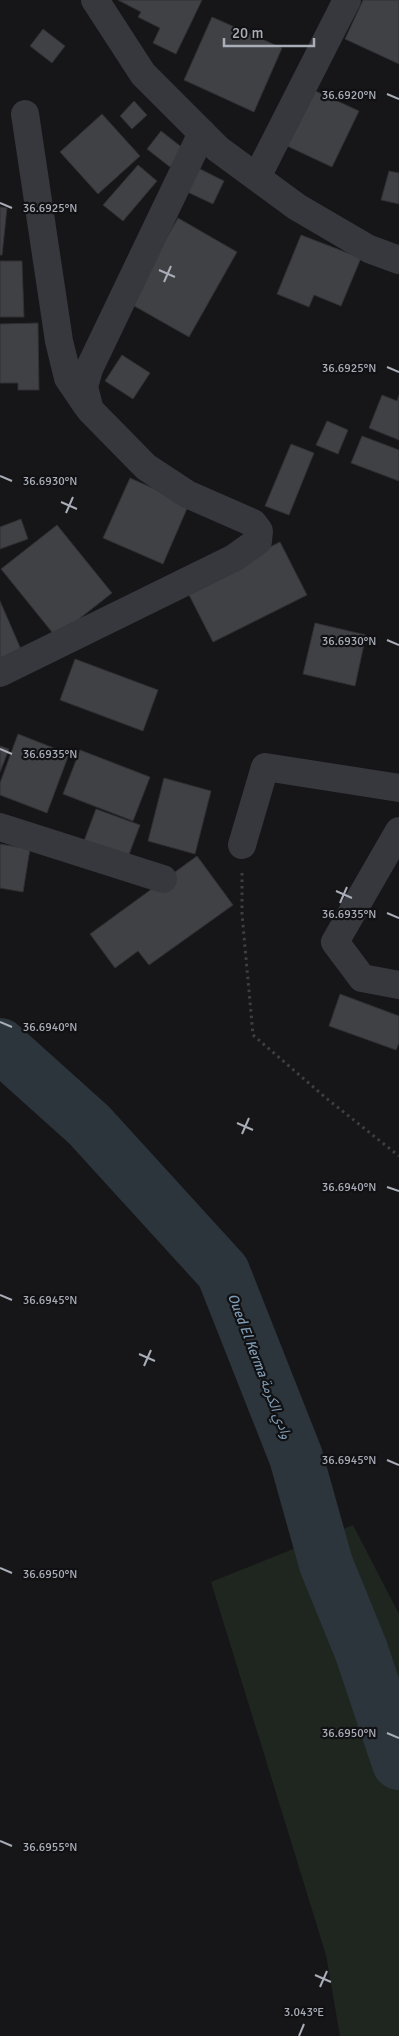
<svg xmlns="http://www.w3.org/2000/svg" width="399" height="2036" font-family="Signika,'Noto Sans Arabic',sans-serif">
<rect width="100%" height="100%" fill="#161618"/>
<path fill="#1e261f" d="M353 1525 399 1614V2036H340L326 1955 211 1582Z"/>
<g fill="none" stroke-linecap="round" stroke-linejoin="round">
<path stroke="#2c353c" stroke-width="54" d="M0 1045 89 1125 223 1272 296 1457 326 1564 361 1650 399 1763"/>
</g>
<g fill="#404145" stroke="#303034">
<path d="M118 0H202L176 54 153 43 160 28 138 17 141 12Z"/>
<path d="M363 0H399V64L345 39Z"/>
<path d="M212 17 282 48 254 112 184 80Z"/>
<path d="M43 29 65 46 52 63 30 46Z"/>
<path d="M311 89 359 111 332 167 285 145Z"/>
<path d="M134 101 147 115 132 129 120 116Z"/>
<path d="M102 114 140 156 98 194 60 152Z"/>
<path d="M161 131 184 149 170 167 147 149Z"/>
<path d="M138 165 157 181 123 221 103 205Z"/>
<path d="M192 165 224 181 213 204 181 189Z"/>
<path d="M389 171 399 173V204L381 200Z"/>
<path d="M0 207 7 208 2 255H0Z"/>
<path d="M178 218 237 252 189 337 129 303Z"/>
<path d="M301 235 361 258 341 306 314 295 309 307 277 294Z"/>
<path d="M0 261H22L24 317H0Z"/>
<path d="M38 323 39 390H18V383H0V324Z"/>
<path d="M122 355 150 373 133 399 105 381Z"/>
<path d="M382 395 397 401 399 395V440L369 428Z"/>
<path d="M327 421 348 430 338 454 316 445Z"/>
<path d="M362 436 399 450V481L351 463Z"/>
<path d="M291 444 314 453 289 515 265 506Z"/>
<path d="M130 478 189 504 163 564 103 538Z"/>
<path d="M21 519 28 539 0 549V527Z"/>
<path d="M57 525 112 593 56 637 1 569Z"/>
<path d="M280 542 307 595 213 642 186 589Z"/>
<path d="M0 601 23 654 0 663Z"/>
<path d="M315 623 366 635 355 686 303 674Z"/>
<path d="M75 659 158 690 143 731 60 700Z"/>
<path d="M18 734 69 754 47 813 0 795V783Z"/>
<path d="M0 746 9 749 0 772Z"/>
<path d="M80 750 150 777 133 821 63 794Z"/>
<path d="M164 778 211 791 195 854 148 841Z"/>
<path d="M96 809 140 825 128 857 84 841Z"/>
<path d="M0 844 30 849 23 892 0 888Z"/>
<path d="M197 856 233 905 149 965 138 951 115 968 90 934Z"/>
<path d="M340 994 399 1016V1043L396 1050 329 1026Z"/>
</g>
<g fill="none" stroke-linecap="round" stroke-linejoin="round">
<path stroke="#3d3f44" stroke-width="3" stroke-dasharray="2.5 4" stroke-linecap="butt" d="M242 873V914L253 1035 326 1098 399 1156"/>
<g stroke="#37383d" stroke-width="28">
<path d="M95 0 143 74 218 149 297 207 369 249 399 260"/>
<path d="M25 114 59 341 68 378 87 406"/>
<path d="M257 177 347 0"/>
<path d="M0 673 234 558 258 541 259 531 253 523 187 494 146 467 90 410 84 387 89 369 202 133"/>
<path d="M0 827 163 879"/>
<path d="M399 831 335 942 362 978 399 985"/>
<path d="M242 845 265 767 399 788"/>
</g>
</g>
<path fill="none" stroke="#a8adb8" stroke-width="2" d="M387 94 399 99M0 203 12 208M159 270 175 277M164 282 171 266M387 367 399 372M0 476 12 481M61 502 77 509M66 513 73 497M387 640 399 645M0 749 12 754M336 891 352 898M340 903 347 887M387 913 399 918M0 1022 12 1027M237 1123 253 1130M242 1134 249 1118M387 1187 399 1191M0 1295 12 1300M139 1354 155 1361M144 1366 151 1350M387 1460 399 1465M0 1568 12 1573M387 1733 399 1738M0 1841 12 1846M315 1975 331 1982M320 1987 327 1971M299 2036 304 2024"/>
<g text-anchor="middle" stroke-width="4.5" stroke-linejoin="round" paint-order="stroke">
<g font-size="14" font-style="italic" fill="#7f9bb3" stroke="#111113">
<text transform="translate(260 1366) rotate(69)" y="5">Oued El Kerma وادي الكرمة</text>
</g>
</g>
<g font-size="12" text-anchor="middle" fill="#a8adb8" stroke="#111113" stroke-width="4.5" stroke-linejoin="round" paint-order="stroke">
<text x="349" y="99">36.6920°N</text>
<text x="50" y="212">36.6925°N</text>
<text x="349" y="372">36.6925°N</text>
<text x="50" y="485">36.6930°N</text>
<text x="349" y="645">36.6930°N</text>
<text x="50" y="758">36.6935°N</text>
<text x="349" y="918">36.6935°N</text>
<text x="50" y="1031">36.6940°N</text>
<text x="349" y="1191">36.6940°N</text>
<text x="50" y="1304">36.6945°N</text>
<text x="349" y="1464">36.6945°N</text>
<text x="50" y="1578">36.6950°N</text>
<text x="349" y="1737">36.6950°N</text>
<text x="50" y="1851">36.6955°N</text>
<text x="304" y="2016">3.043°E</text>
</g>
<path d="M224 38v8h90v-8" fill="none" stroke="#a8adb8" stroke-width="2.5"/>
<text x="232" y="38" font-size="15" fill="#a8adb8" stroke="#111113" stroke-width="4" paint-order="stroke">20 m</text>
</svg>
